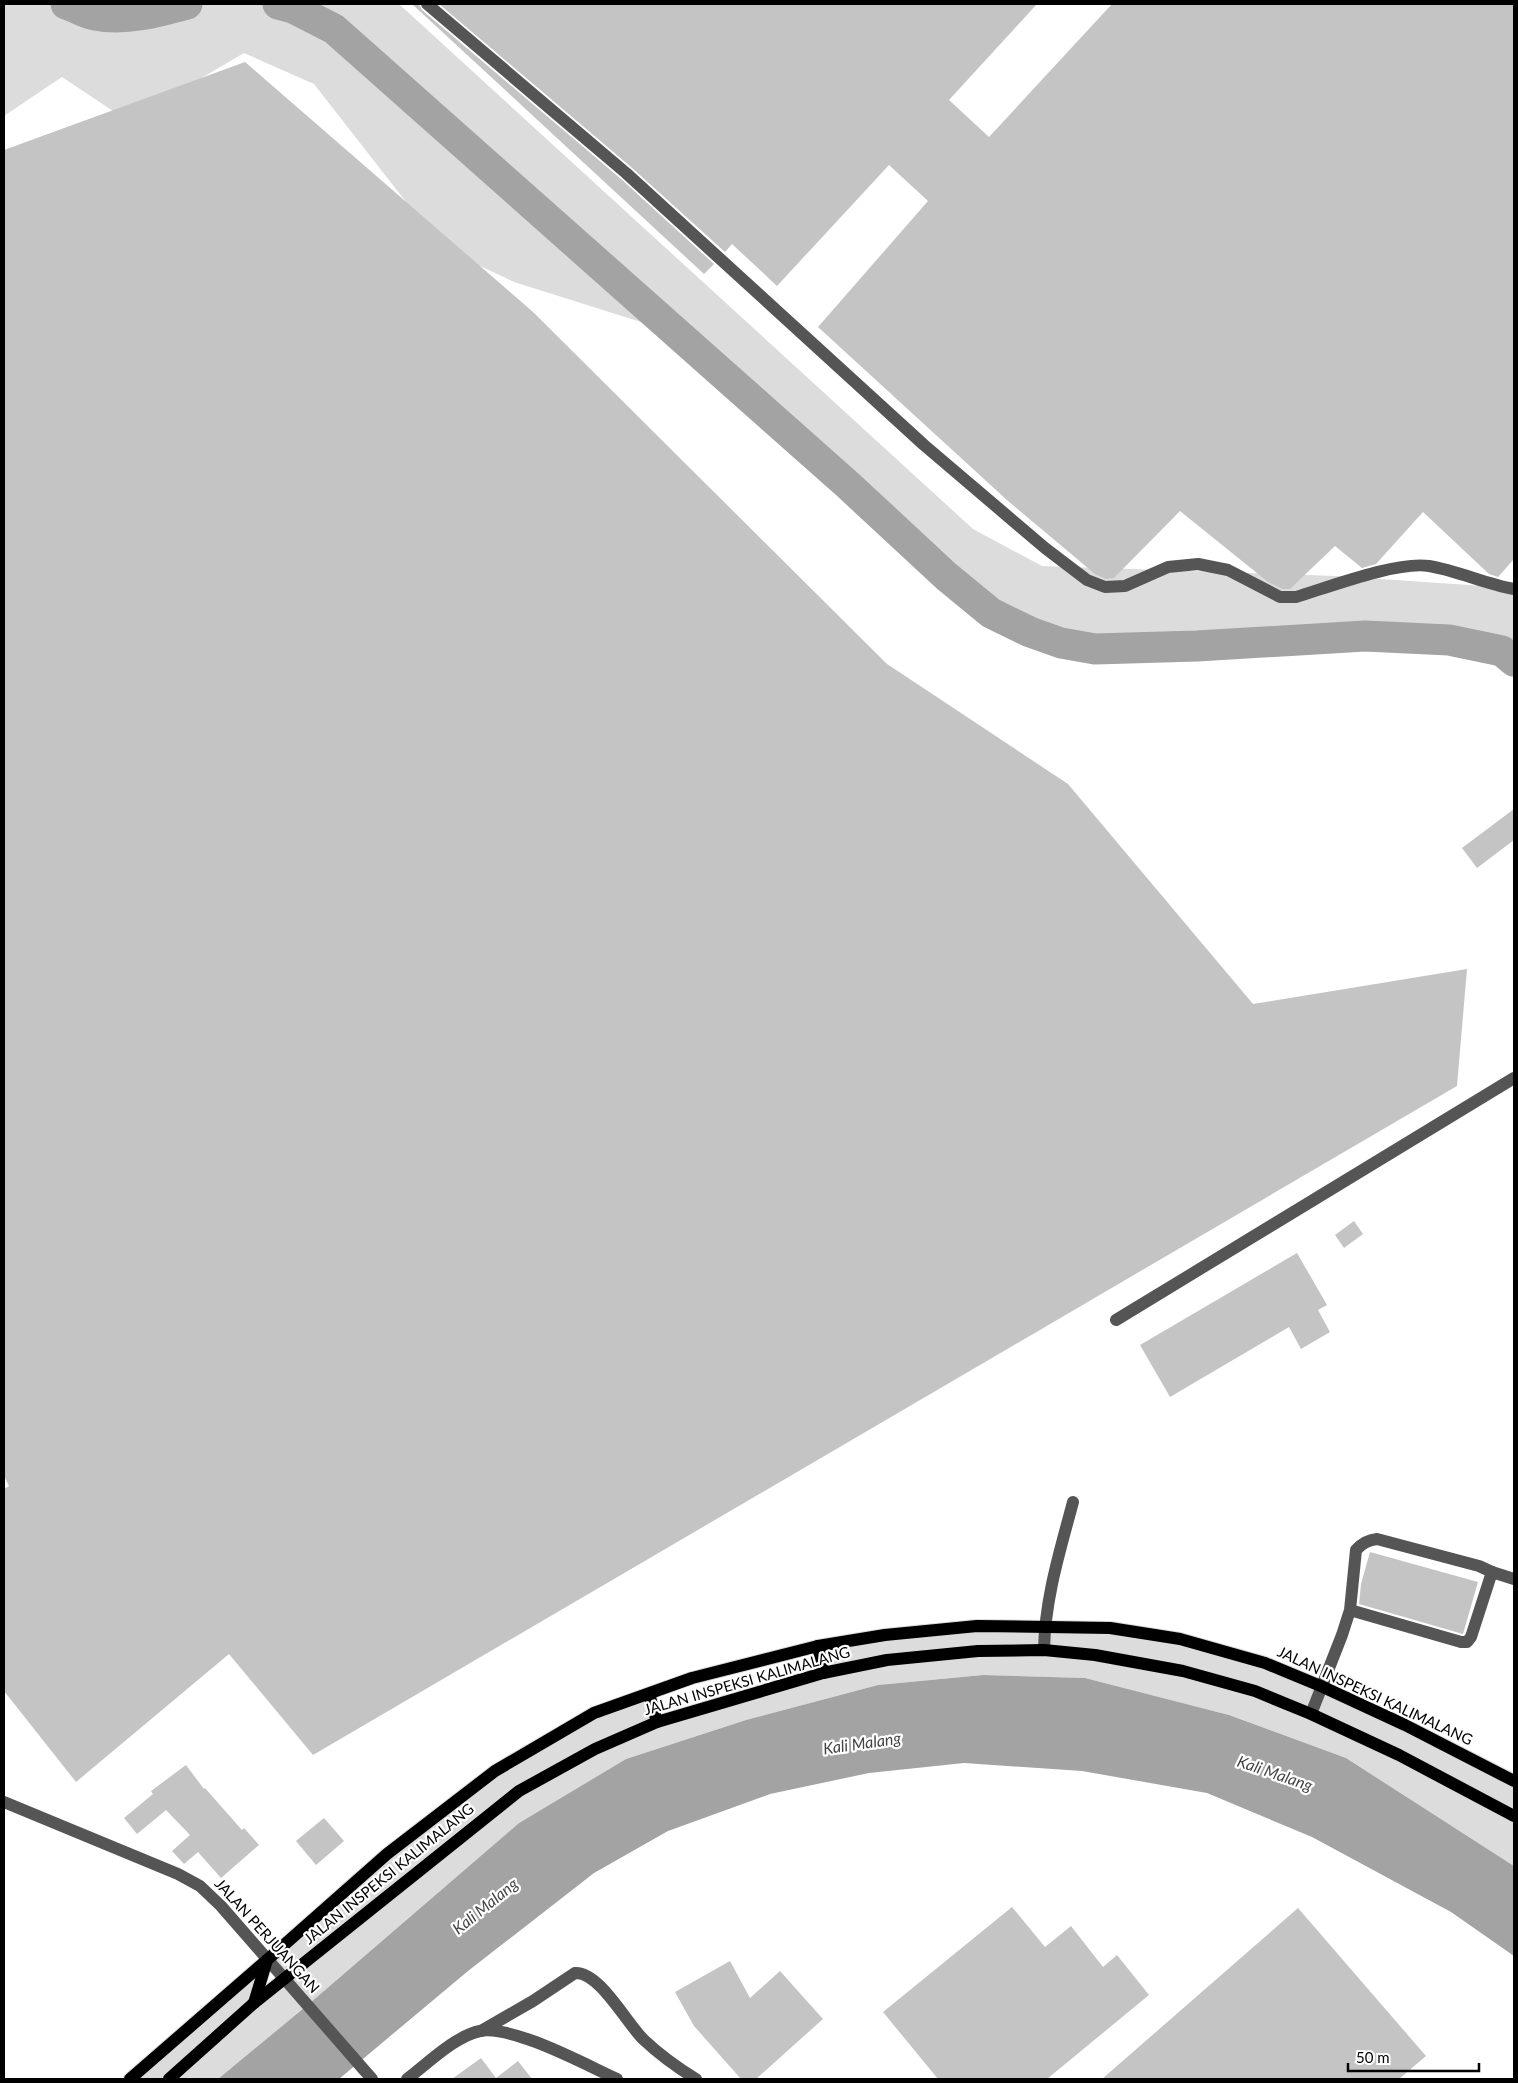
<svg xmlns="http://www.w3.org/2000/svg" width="1518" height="2083" font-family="Lato,sans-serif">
<rect width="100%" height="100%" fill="#fff"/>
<g fill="#dcdcdc" fill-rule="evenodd">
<path d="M4 4H399L973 529 1042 566 1336 576 1513 588 1514 589V661L1502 651 1449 640 1365 636 1095 649C1059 643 1024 632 992 614 977 605 963 590 950 579L597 262 676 333 514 282 442 248 314 84 244 53 128 121 62 77 4 116Z"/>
<path d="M977 1626 1110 1628 1265 1663 1514 1781V1866L1346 1758 1229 1715 1085 1678 983 1675 878 1685 746 1720 626 1759 519 1823 310 2003 218 2079H130L387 1854 546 1742 649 1694 657 1722 822 1673 818 1646ZM268 1960 285 1979 255 2002Z"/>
</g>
<path fill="#a3a3a3" d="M983 1675 1085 1678 1229 1715 1346 1758 1514 1866V1956L1451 1912 1312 1837 1207 1793 1082 1771 964 1763 869 1773 770 1794 668 1831 594 1873 468 1971 339 2079H218L310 2003 519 1823 626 1759 746 1720 878 1685Z"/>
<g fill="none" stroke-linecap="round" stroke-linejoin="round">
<g stroke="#a3a3a3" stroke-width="31">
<path d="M66 4C75 7 85 13 95 15 125 21 158 12 187 4"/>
<path d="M278 4 293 8 334 29 848 485 946 576 991 613 1030 632 1061 643 1095 649 1197 646 1365 636 1449 640 1502 651 1514 661"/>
</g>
</g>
<g fill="#c4c4c4">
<path d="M412 4H419L422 10 621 179 714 264 704 274Z"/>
<path d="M439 4H1037L949 100 989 137 1112 4H1514V559L1498 577 1489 574 1423 512 1376 564 1362 568 1335 546 1290 589H1282L1268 582 1180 511 1114 578 1106 579 1095 574 1008 501 818 327 928 201 889 165 777 286 732 244 725 252 631 167Z"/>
<path d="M245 62 533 312 887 664 1068 784 1253 1004 1467 969 1457 1086 313 1755 229 1654 76 1782 4 1691V1489L9 1486 4 1476V150Z"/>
<path d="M1514 809V840L1477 868 1462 848Z"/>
<path d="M1354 1221 1363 1234 1344 1248 1335 1235Z"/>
<path d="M1297 1253 1327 1305 1318 1310 1330 1332 1301 1349 1289 1327 1170 1397 1140 1345Z"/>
<path d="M1370 1552 1478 1582 1463 1634 1359 1604 1361 1584Z"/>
<path d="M186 1765 204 1789 205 1788 242 1830 244 1828 259 1845 221 1878 198 1852 184 1864 172 1851 190 1835 166 1810 137 1834 124 1818 153 1794 151 1791Z"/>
<path d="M324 1818 344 1841 316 1865 296 1841Z"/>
<path d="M1012 1907 1045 1947 1071 1926 1103 1967 1117 1955 1149 1995 1047 2079H938L883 2012Z"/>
<path d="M1298 1908 1426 2056 1399 2079H1102Z"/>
<path d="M730 1961 750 1998 780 1971 823 2019 756 2079H741L694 2026 675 1992Z"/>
<path d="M481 2058 496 2078 518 2061 532 2079H452Z"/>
</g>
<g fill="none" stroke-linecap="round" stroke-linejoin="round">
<defs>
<g id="major">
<path d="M818 1646 823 1673"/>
<path d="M649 1694 657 1722"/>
<path d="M254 2003 267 1960 387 1854 495 1771 594 1713 692 1678 818 1646 885 1635 977 1626 1110 1628 1180 1639 1265 1663 1323 1687 1405 1725 1514 1781"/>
<path d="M130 2079 267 1960"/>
<path d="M169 2079 254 2003 519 1791 595 1749 657 1722 823 1673 887 1660 978 1651 1044 1650 1095 1655 1183 1671 1255 1691 1311 1714 1399 1755 1514 1816"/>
</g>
</defs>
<use href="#major" stroke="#dbdbdb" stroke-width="14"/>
<g stroke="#555" stroke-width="12">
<path d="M427 4 626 173 924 445 1045 548 1087 580 1105 587 1125 586 1168 567 1198 564 1228 570 1280 597H1296C1329 587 1397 561 1429 566 1459 571 1485 584 1514 589"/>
<path d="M1116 1320 1514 1078"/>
<path d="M1492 1572 1514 1579"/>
<path d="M1044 1650C1045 1598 1060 1551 1073 1502"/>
<path d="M1311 1714 1342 1635 1350 1610 1356 1550C1362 1543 1368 1540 1377 1539L1479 1566 1492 1572 1471 1637 1467 1642H1461L1350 1610"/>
<path d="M4 1802 178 1874 200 1886 221 1906 372 2079"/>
<path d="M481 2031 533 2001 575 1973C599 1971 627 2024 644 2040 660 2055 678 2068 696 2079"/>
<path d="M407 2079C427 2064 455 2036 480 2031 513 2025 586 2065 617 2079"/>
</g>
<use href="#major" stroke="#000" stroke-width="12"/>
</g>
<g text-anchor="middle" stroke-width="4.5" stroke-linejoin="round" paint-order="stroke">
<g font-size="15" fill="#000" stroke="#fff">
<text transform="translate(747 1681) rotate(-16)" y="5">JALAN INSPEKSI KALIMALANG</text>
<text transform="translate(1375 1696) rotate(25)" y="5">JALAN INSPEKSI KALIMALANG</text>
<text transform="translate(389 1874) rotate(-39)" y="5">JALAN INSPEKSI KALIMALANG</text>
<text transform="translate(267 1936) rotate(48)" y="5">JALAN PERJUANGAN</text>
</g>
<g font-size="16" font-style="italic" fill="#444" stroke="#fff">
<text transform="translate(862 1743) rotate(-8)" y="6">Kali Malang</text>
<text transform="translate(1275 1773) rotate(19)" y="6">Kali Malang</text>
<text transform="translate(485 1906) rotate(-39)" y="6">Kali Malang</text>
</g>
</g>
<rect width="1518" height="2083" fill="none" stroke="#000000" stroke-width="10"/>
<path d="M1348 2063v8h131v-8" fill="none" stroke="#000000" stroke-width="2.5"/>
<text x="1356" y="2063" font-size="15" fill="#000000" stroke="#ffffff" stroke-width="4" paint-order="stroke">50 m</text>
</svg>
